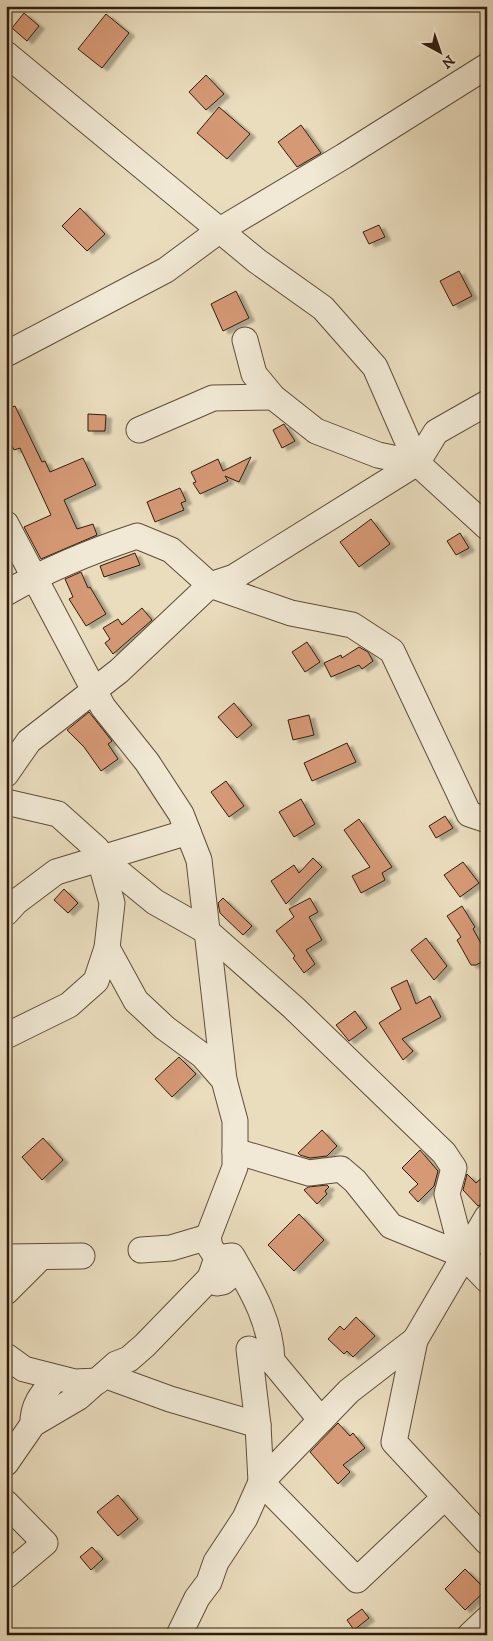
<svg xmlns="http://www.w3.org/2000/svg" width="493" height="1641" font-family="'IM FELL DW Pica',serif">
<defs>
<filter id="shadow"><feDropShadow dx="5.5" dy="3" stdDeviation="1" flood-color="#0004"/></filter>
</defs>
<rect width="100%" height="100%" fill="#eaddbe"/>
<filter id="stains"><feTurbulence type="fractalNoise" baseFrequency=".004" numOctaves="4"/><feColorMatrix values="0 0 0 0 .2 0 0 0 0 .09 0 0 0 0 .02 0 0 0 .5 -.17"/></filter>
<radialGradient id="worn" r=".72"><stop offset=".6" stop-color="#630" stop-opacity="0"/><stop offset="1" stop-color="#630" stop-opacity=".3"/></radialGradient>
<g fill="#d69976" stroke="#2f1d0d" filter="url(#shadow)">
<path d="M24 13 39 26 27 41 12 28Z"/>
<path d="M106 14 129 33 102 68 78 49Z"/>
<path d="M206 75 224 94 206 110 189 92Z"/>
<path d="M219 107 250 134 227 159 197 133Z"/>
<path d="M301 125 321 153 297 167 278 142Z"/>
<path d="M80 208 105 234 87 251 62 226Z"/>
<path d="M379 225 385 237 369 244 363 232Z"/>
<path d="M459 271 472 296 453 306 440 281Z"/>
<path d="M236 291 249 318 223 331 211 304Z"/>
<path d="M15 406 42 462 45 461 50 472 83 458 96 485 64 500 77 529 93 524 97 535 41 559 24 527 51 515 20 448 14 450 6 433V409Z"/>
<path d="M88 414 106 415 105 431H88Z"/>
<path d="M284 424 295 441 282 448 273 430Z"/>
<path d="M251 457 239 482 225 476 228 481 200 494 193 483 196 482 191 472 218 459 223 471Z"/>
<path d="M180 488 186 501 181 503 184 510 155 522 147 502Z"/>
<path d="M371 519 390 544 359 567 340 542Z"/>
<path d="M460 533 469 548 456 555 447 541Z"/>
<path d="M135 553 140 565 104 577 100 566Z"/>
<path d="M81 572 88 588 90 587 106 614 86 626 69 599 73 597 65 579Z"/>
<path d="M142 608 152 620 113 654 105 643 110 639 103 628 118 619 122 625Z"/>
<path d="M307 642 320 662 305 672 292 652Z"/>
<path d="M359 647 368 652 373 661 362 669 359 665 331 677 324 663 341 655 342 658Z"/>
<path d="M234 703 252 725 237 738 218 717Z"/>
<path d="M89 712 112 741 108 744 118 759 101 771 84 747 67 730Z"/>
<path d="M309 715 314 735 293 740 288 720Z"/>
<path d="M347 743 356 762 312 781 304 763Z"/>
<path d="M226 781 244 806 229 817 211 792Z"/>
<path d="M301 799 315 824 294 837 279 812Z"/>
<path d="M445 816 453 828 436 838 429 826Z"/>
<path d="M359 819 392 867 382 873 385 880 361 893 352 876 370 867 344 830Z"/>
<path d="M313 858 322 867 286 904 271 881 294 865 299 873Z"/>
<path d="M463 862 479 883 460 897 444 875Z"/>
<path d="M64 889 78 903 68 913 54 900Z"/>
<path d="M223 898 252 926 243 935 220 913 218 903Z"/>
<path d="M310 898 318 912 309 917 322 940 306 950 315 964 304 973 293 958 295 956 276 931 294 917 289 909Z"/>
<path d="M462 906 475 927 473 929 487 954V959L476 965H471L457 940 461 937 447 916Z"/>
<path d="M426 938 447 966 434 980 411 950Z"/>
<path d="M407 980 416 1004 430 996 441 1017 402 1039 413 1051 403 1060 379 1023 401 1009 391 988Z"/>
<path d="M355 1011 367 1028 349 1041 336 1025Z"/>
<path d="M179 1057 196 1074 172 1097 155 1079Z"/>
<path d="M322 1130 337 1146 327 1156 310 1158 300 1155 298 1153Z"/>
<path d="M43 1138 63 1160 42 1180 22 1157Z"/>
<path d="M420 1150 438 1171 434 1186 418 1202 409 1192 418 1184 402 1168Z"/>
<path d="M487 1173V1202L478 1206 463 1190 467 1174 476 1183Z"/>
<path d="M327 1185 329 1187 325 1191 327 1194 317 1204 304 1190 308 1187Z"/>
<path d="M299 1214 324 1240 294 1271 268 1245Z"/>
<path d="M356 1317 375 1336 353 1357 347 1351 344 1354 328 1339 340 1326 344 1330Z"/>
<path d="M338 1423 350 1436 353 1433 365 1448 343 1465 350 1472 338 1484 310 1452Z"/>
<path d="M118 1495 138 1519 118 1536 97 1512Z"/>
<path d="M92 1547 103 1559 91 1570 80 1557Z"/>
<path d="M465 1569 486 1590 465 1610 445 1589Z"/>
<path d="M362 1609 369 1618 354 1630 347 1620Z"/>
</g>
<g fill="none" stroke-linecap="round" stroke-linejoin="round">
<defs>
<g id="minor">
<path d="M6 54 257 261 323 308 375 367 417 463 487 527"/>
<path d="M245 340 254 374 273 397 316 431 378 455 417 463"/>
<path d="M6 354 166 270 220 230 344 156 487 66"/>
<path d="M139 430 213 398 273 397"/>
<path d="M6 524 103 707 147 762 181 814 199 860 224 1080"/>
<path d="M6 593C48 569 92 551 137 536L171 550 210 585 291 613 352 625 392 651 469 814 487 820"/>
<path d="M6 774 29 741 119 671 210 585 234 577 417 463 436 432 487 403"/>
<path d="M6 802 58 814 97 849 112 903 107 948 96 981 69 1005 6 1036"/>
<path d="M100 857 155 902 208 932 294 1008 444 1153 454 1168 447 1194 463 1255"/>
<path d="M6 913 16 902 56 872 188 832"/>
<path d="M107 948 136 1001 165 1028 203 1056 224 1080 235 1121V1167L208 1237 210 1247 217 1258"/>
<path d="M235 1151 309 1173 341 1169 355 1181 391 1226 463 1255 487 1280"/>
<path d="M487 1217 415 1340 394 1442 487 1542"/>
<path d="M141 1250 171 1248 208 1237"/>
<path d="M232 1256 229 1277 223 1282 217 1283 210 1278 217 1258 232 1256C251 1289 271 1321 272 1361"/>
<path d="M6 1257 82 1256"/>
<path d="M6 1292 41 1257"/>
<path d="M6 1356 24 1369 75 1382 98 1381"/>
<path d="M104 1375 170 1399 258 1425"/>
<path d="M321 1420 272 1361 249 1349 258 1425 261 1482 357 1580 445 1497"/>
<path d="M33 1424C32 1404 44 1392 56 1378"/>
<path d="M6 1463 33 1424 79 1397 116 1364 129 1359 145 1345 210 1278"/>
<path d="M6 1503 45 1543 6 1576"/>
<path d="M179 1635 197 1598 209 1582 216 1562 245 1518 261 1482 349 1391 415 1340"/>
<path d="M470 1635 487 1619"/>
</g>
</defs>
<use href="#minor" stroke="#5e4d39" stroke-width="27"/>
<use href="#minor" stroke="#f1e9d5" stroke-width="25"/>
</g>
<rect width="493" height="1641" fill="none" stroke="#eaddbe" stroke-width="25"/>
<rect x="8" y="8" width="478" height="1626" fill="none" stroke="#2f1d0d" stroke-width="2.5"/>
<rect x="12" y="12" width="468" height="1616" fill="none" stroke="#2f1d0d"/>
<g transform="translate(440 52) rotate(140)" stroke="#f1e9d5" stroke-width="4" paint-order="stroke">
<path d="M0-4L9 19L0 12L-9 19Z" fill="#2f1d0d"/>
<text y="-8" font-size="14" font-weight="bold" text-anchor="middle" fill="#2f1d0d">N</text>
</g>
<rect width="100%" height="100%" filter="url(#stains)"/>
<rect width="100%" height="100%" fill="url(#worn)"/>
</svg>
